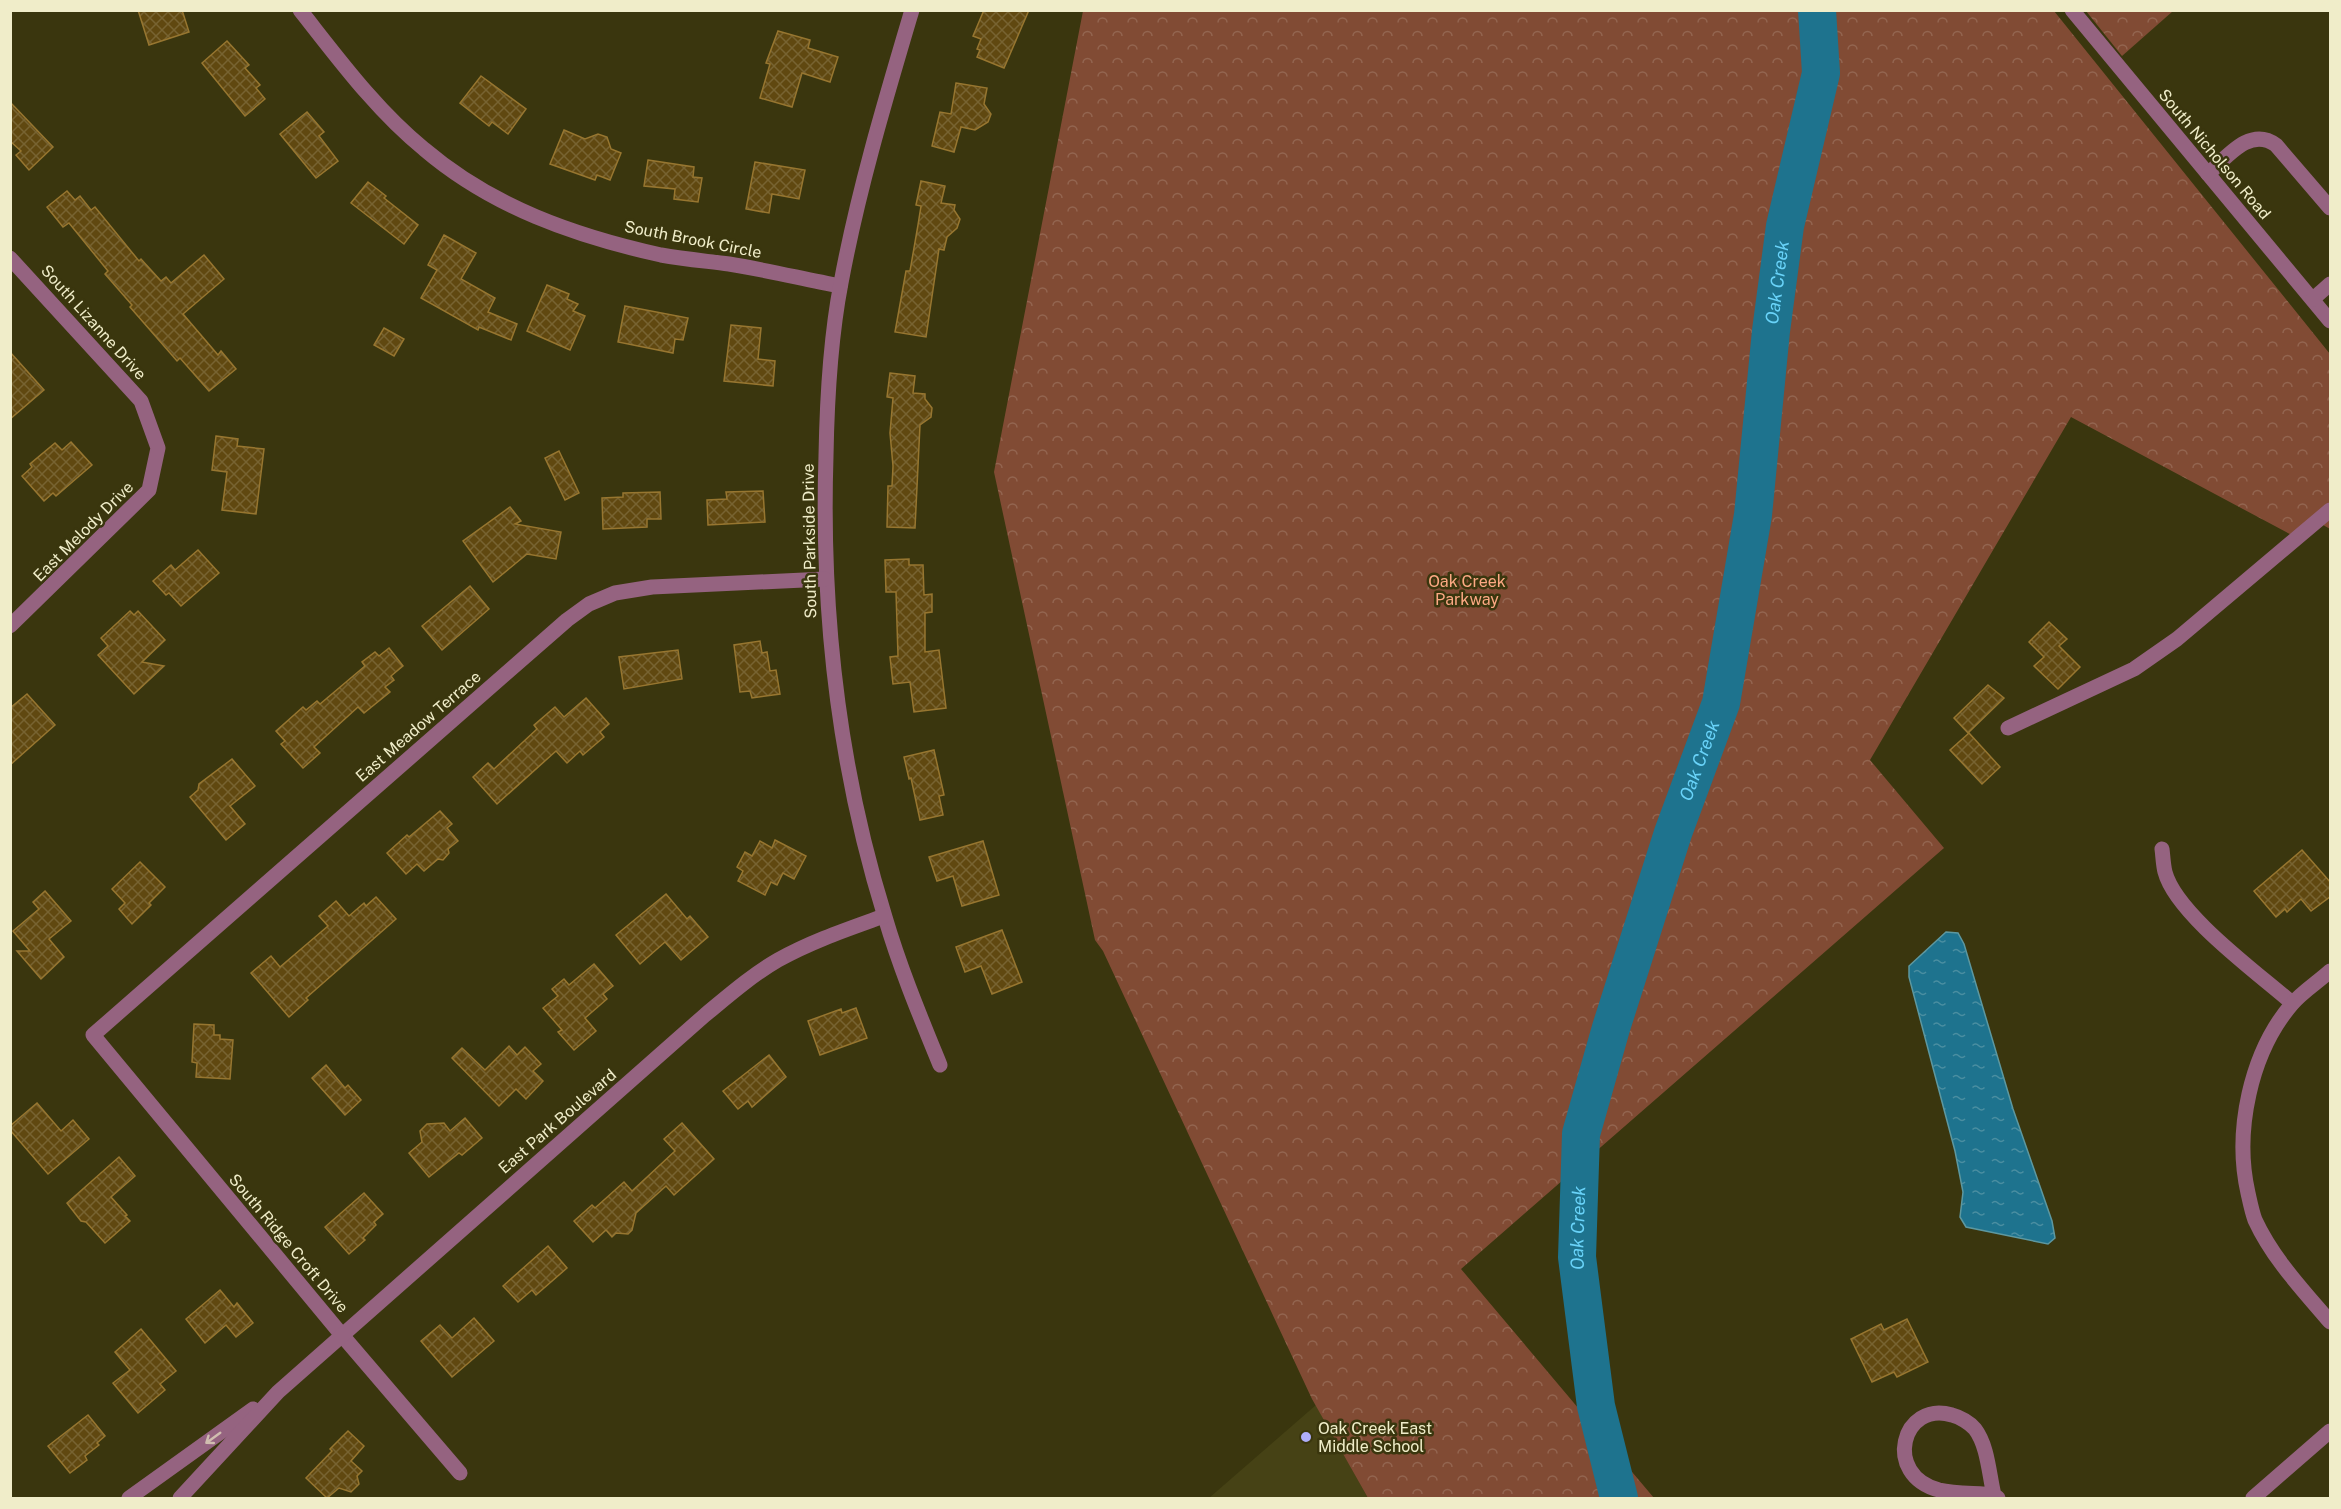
<svg xmlns="http://www.w3.org/2000/svg" width="2341" height="1509" font-family="'Public Sans',sans-serif">
<defs>
<pattern id="forest-crowns" width="20" height="18" patternUnits="userSpaceOnUse" patternTransform="scale(1.5)"><rect width="20" height="18" fill="#814b34"/><path d="M2 6a3 3 0 1 1 6 0M12 15a3 3 0 1 1 6 0" fill="none" stroke="#936550"/></pattern>
<pattern id="water-ripples" width="26" height="14" patternUnits="userSpaceOnUse" patternTransform="scale(1.5)"><rect width="26" height="14" fill="#1e738e"/><path d="M2 4q2-2 4 0t4 0M15 11q2-2 4 0t4 0" fill="none" stroke="#4a8ea1"/></pattern>
<pattern id="building-cross-hatch" width="8" height="8" patternUnits="userSpaceOnUse" patternTransform="scale(1.5)"><rect width="8" height="8" fill="#604810"/><path d="M0 0l8 8M0 8l8-8" fill="none" stroke="#776331"/></pattern>
</defs>
<rect width="100%" height="100%" fill="#3a360e"/>
<path fill="#464215" d="M1316 1405 1368 1498H1209Z"/>
<g fill="url(#forest-crowns)">
<path d="M1083 11H2054L2330 354V529L2318 522 2299 539 2071 417 1870 760 1944 848 1461 1269 1654 1498H1368L1312 1399 1103 951 1095 940 994 472Z"/>
<path d="M2086 11H2173L2122 56Z"/>
</g>
<path fill="url(#water-ripples)" stroke="#5d98a0" stroke-width="1.5" d="M1946 932 1958 933 1964 944 2013 1109 2052 1221 2055 1238 2048 1244 1966 1227 1960 1217 1963 1192 1955 1151 1909 977V966Z"/>
<g fill="none" stroke-linecap="round" stroke-linejoin="round">
<path stroke="#1e738e" stroke-width="38" id="s1" d="M1619 1498 1596 1406 1577 1257 1581 1134 1611 1028 1673 833 1721 703 1753 515 1771 331 1785 226 1821 73 1817 10"/>
</g>
<g fill="url(#building-cross-hatch)" stroke="#977630" stroke-width="1.5">
<path d="M138 10H182L189 32 149 45Z"/>
<path d="M984 10H1029L1004 68 977 57 980 50 977 49 981 39 973 36Z"/>
<path d="M778 31 810 40 808 48 838 57 830 82 802 73 792 107 760 98 770 64 766 63Z"/>
<path d="M227 41 249 65 245 68 260 85 256 88 265 99 245 116 202 63Z"/>
<path d="M481 76 526 109 508 134 492 122 489 126 460 103Z"/>
<path d="M956 83 987 88 984 104 991 114 988 122 975 130 961 127 954 152 932 146 940 112 951 114Z"/>
<path d="M10 102 53 147 29 170 16 155 21 151 10 141Z"/>
<path d="M307 112 324 132 319 136 338 161 316 178 280 134Z"/>
<path d="M564 130 585 139 598 134 607 137 611 149 621 153 610 180 597 175 595 180 550 164Z"/>
<path d="M648 160 694 167 693 177 702 178 698 202 674 199 675 189 644 186Z"/>
<path d="M755 162 805 170 799 199 772 194 769 213 746 209Z"/>
<path d="M921 181 945 186 941 203 955 205 954 210 960 219 957 228 947 237 944 250 939 249 926 337 895 332 906 271H910L918 225 921 206 916 205Z"/>
<path d="M368 182 386 196 384 198 418 225 404 244 351 203Z"/>
<path d="M67 191 75 200 80 196 91 210 95 207 139 261 141 259 161 281 166 277 171 283 204 255 224 279 183 314 218 355 221 351 236 369 209 391 180 358 177 361 130 307 132 305 105 274 108 271 69 223 63 227 47 207Z"/>
<path d="M444 235 476 253 461 279 495 298 488 312 517 324 511 340 479 327 478 330 421 298 437 270 428 265Z"/>
<path d="M547 285 569 294 567 299 578 304 573 311 585 316 570 350 527 331Z"/>
<path d="M625 306 688 318 683 340 675 339 673 353 618 342Z"/>
<path d="M731 325 761 328 758 359 775 361 773 386 724 381Z"/>
<path d="M384 328 404 339 394 356 374 345Z"/>
<path d="M10 352 44 390 10 419Z"/>
<path d="M890 373 915 376 913 393 925 394V399L932 408 931 417 920 425 915 528 887 527 888 486H892L893 466 890 433 893 398 887 397Z"/>
<path d="M216 436 238 439 237 446 264 449 256 514 222 510 227 472 212 470Z"/>
<path d="M71 442 92 465 56 496 53 493 44 501 22 476 32 467 30 464 55 443 62 450Z"/>
<path d="M559 451 579 493 565 500 545 458Z"/>
<path d="M763 491 765 522 708 525 707 500 727 499 726 492Z"/>
<path d="M660 492 661 519H647V527L603 529 602 498 623 497V493Z"/>
<path d="M510 507 521 521 515 524 561 532 556 559 527 554 493 582 463 541Z"/>
<path d="M198 550 219 573 181 606 169 593 166 595 153 581 171 565 175 570Z"/>
<path d="M909 559V565H923L924 595 932 594V612L925 613V652L939 650 946 708 914 712 910 682 893 684 890 657 898 656 896 592H886L885 560Z"/>
<path d="M470 586 489 609 442 650 422 626Z"/>
<path d="M130 611 134 615 138 611 165 640 142 662 164 666 134 694 98 655 108 646 101 638Z"/>
<path d="M2049 622 2067 639 2059 646 2080 667 2058 689 2034 666 2044 657 2029 642Z"/>
<path d="M760 641 762 653 767 652 770 671 776 670 780 694 752 698 750 691 740 692 734 645Z"/>
<path d="M389 648 403 666 391 676 394 680 385 687 390 692 364 713 358 707 314 747 320 753 303 768 281 744 285 741 276 731 303 707 306 710 317 701 320 704 365 666 362 662 375 652 379 656Z"/>
<path d="M678 650 682 679 624 689 619 657Z"/>
<path d="M1988 685 2004 698 1968 733 1954 718Z"/>
<path d="M27 694 55 725 10 765V708Z"/>
<path d="M586 698 609 724 600 732 604 737 583 755 580 751 567 763 556 751 497 804 473 777 488 763 494 769 537 729 534 725 555 707 564 717Z"/>
<path d="M1969 733 2000 767 1982 784 1950 750Z"/>
<path d="M934 750 944 795 939 796 943 815 920 820 911 778 909 779 904 757Z"/>
<path d="M232 759 255 786 230 806 245 824 226 840 190 797 198 790 199 784Z"/>
<path d="M440 811 452 824 447 828 458 841 448 849 449 853 443 860 438 859 424 871 417 864 406 874 387 853 407 835 409 837Z"/>
<path d="M775 840 806 856 794 879 783 873 777 885 771 882 765 895 738 881 743 871 737 867 745 852 752 856 760 841 772 848Z"/>
<path d="M983 841 999 895 962 906 953 876 937 881 929 857Z"/>
<path d="M2302 850 2331 883V896L2311 911 2301 899 2287 912 2285 909 2276 917 2254 891Z"/>
<path d="M140 862 165 887 149 903 151 905 132 924 119 909 125 903 112 889Z"/>
<path d="M45 891 71 921 49 939 64 957 41 979 17 951H30L13 931 39 909 33 902Z"/>
<path d="M666 894 687 919 690 916 708 937 681 960 665 942 640 964 616 935Z"/>
<path d="M376 897 396 919 306 998 308 1000 289 1017 251 973 271 956 280 967 328 926 319 916 336 901 349 916 364 903 366 906Z"/>
<path d="M1002 930 1022 982 992 994 981 966 965 972 956 947Z"/>
<path d="M594 964 613 986 603 994 607 999 585 1018 596 1031 574 1050 558 1032 562 1030 543 1008 558 996 552 989 564 979 569 985Z"/>
<path d="M856 1008 867 1038 820 1055 808 1021 841 1009 842 1013Z"/>
<path d="M194 1024 214 1025V1035H220V1039L233 1040 230 1079 196 1077 197 1063 192 1062Z"/>
<path d="M509 1046 517 1055 525 1047 541 1064 533 1071 543 1081 526 1099 516 1089 499 1106 452 1058 462 1048 485 1070Z"/>
<path d="M769 1055 786 1077 752 1107 748 1101 738 1109 723 1091Z"/>
<path d="M326 1065 345 1088 348 1085 361 1100 345 1115 312 1078Z"/>
<path d="M37 1103 61 1131 73 1120 89 1139 48 1174 10 1130V1126Z"/>
<path d="M465 1118 482 1138 462 1155 459 1153 429 1177 409 1153 422 1142 420 1131 427 1124 444 1123 450 1131Z"/>
<path d="M682 1123 714 1159 674 1195 666 1186 636 1213 632 1230 628 1234 616 1233 612 1237 606 1230 593 1242 574 1221 592 1205 595 1208 624 1182 632 1191 675 1151 664 1139Z"/>
<path d="M119 1157 135 1176 111 1197 127 1215 125 1216 130 1221 105 1243 86 1222 81 1221 67 1203Z"/>
<path d="M364 1193 383 1214 374 1222 376 1225 363 1238 365 1240 349 1254 325 1227Z"/>
<path d="M548 1246 567 1268 536 1295 532 1290 518 1302 503 1286Z"/>
<path d="M220 1290 234 1307 237 1303 253 1323 236 1337 226 1325 205 1343 186 1319Z"/>
<path d="M474 1318 494 1341 452 1377 421 1341 440 1325 452 1338Z"/>
<path d="M1907 1319 1928 1362 1897 1377 1894 1372 1872 1382 1851 1339 1881 1324 1884 1330Z"/>
<path d="M141 1329 176 1371 160 1384 165 1390 138 1413 113 1383 130 1370 115 1352Z"/>
<path d="M88 1415 105 1436 97 1443 99 1445 85 1456 87 1460 70 1473 48 1446Z"/>
<path d="M348 1431 364 1446 351 1461 362 1471 357 1476 359 1484 351 1492 339 1488 327 1498 306 1478 332 1451 330 1449Z"/>
</g>
<g fill="none" stroke-linecap="round" stroke-linejoin="round">
<g stroke="#956380" stroke-width="15">
<path d="M300 10C338 58 376 110 424 149 492 207 575 236 661 255 684 259 706 261 729 264 766 270 803 279 840 286"/>
<path d="M912 10C885 101 858 191 841 283 830 340 827 399 826 456 821 612 839 769 885 917 900 968 920 1016 940 1065"/>
<path d="M2072 10 2330 321"/>
<path d="M2208 174C2227 157 2250 126 2276 145L2330 208"/>
<path d="M10 258 141 401 158 448 149 490 10 626"/>
<path d="M2313 299 2330 284"/>
<path d="M2008 728 2134 669 2177 639 2330 510"/>
<path d="M2162 849C2163 856 2163 864 2165 872 2176 914 2259 974 2292 1003"/>
<path d="M2330 971C2318 982 2302 992 2292 1004 2250 1053 2234 1132 2248 1193 2250 1202 2252 1212 2255 1220 2273 1259 2303 1290 2330 1322"/>
<path d="M460 1473 341 1334 93 1035 567 620 589 604 615 593 652 587 825 579"/>
<path d="M1994 1495C1989 1475 1988 1446 1975 1429 1970 1423 1960 1417 1952 1415 1902 1400 1882 1475 1939 1490 1956 1494 1976 1493 1994 1495L1998 1498"/>
<path d="M129 1498 253 1409"/>
<path d="M180 1498 278 1392 705 1015C728 996 752 975 778 960 812 941 848 929 884 916"/>
<path d="M2253 1498 2330 1431"/>
</g>
</g>
<defs><path id="oneway-shaft" d="M-6 0H5M1.5-3L5.5 0L1.5 3" fill="none" stroke-width="1.6" stroke-linecap="round" stroke-linejoin="round" transform="scale(1.5)"/></defs>
<use stroke="#d0bdaf" href="#oneway-shaft" transform="translate(213 1438) rotate(144)"/>
<circle fill="#afaefa" stroke="#3a360e" stroke-width="2" cx="1306" cy="1437" r="6"/>
<g text-anchor="middle" stroke-width="5" stroke-linejoin="round" paint-order="stroke">
<g font-size="16" fill="#f0edc9" stroke="#3a360e">
<text transform="translate(2215 154) rotate(50)" y="6">South Nicholson Road</text>
<text transform="translate(693 239) rotate(11)" y="6">South Brook Circle</text>
<text transform="translate(94 322) rotate(48)" y="6">South Lizanne Drive</text>
<text transform="translate(83 531) rotate(-45)" y="6">East Melody Drive</text>
<text transform="translate(809 541) rotate(-91)" y="6">South Parkside Drive</text>
<text transform="translate(418 726) rotate(-41)" y="6">East Meadow Terrace</text>
<text transform="translate(557 1121) rotate(-41)" y="6">East Park Boulevard</text>
<text transform="translate(289 1243) rotate(50)" y="6">South Ridge Croft Drive</text>
</g>
<g font-size="16" fill="#fda984" stroke="#3a360e">
<text x="1467" y="587">Oak Creek<tspan x="1467" dy="18">Parkway</tspan></text>
</g>
<g font-size="16" fill="#f0edc9" stroke="#3a360e" text-anchor="start">
<text x="1318" y="1434">Oak Creek East<tspan x="1318" dy="18">Middle School</tspan></text>
</g>
<g font-size="18" font-style="italic" fill="#69d3f9" stroke="#3a360e">
<text dy="6" stroke="none"><textPath href="#s1" startOffset="1246">Oak Creek</textPath></text>
<text dy="6" stroke="none"><textPath href="#s1" startOffset="760">Oak Creek</textPath></text>
<text dy="6" stroke="none"><textPath href="#s1" startOffset="274">Oak Creek</textPath></text>
</g>
</g>
<rect width="2341" height="1509" fill="none" stroke="#f0edc9" stroke-width="24"/>
</svg>
